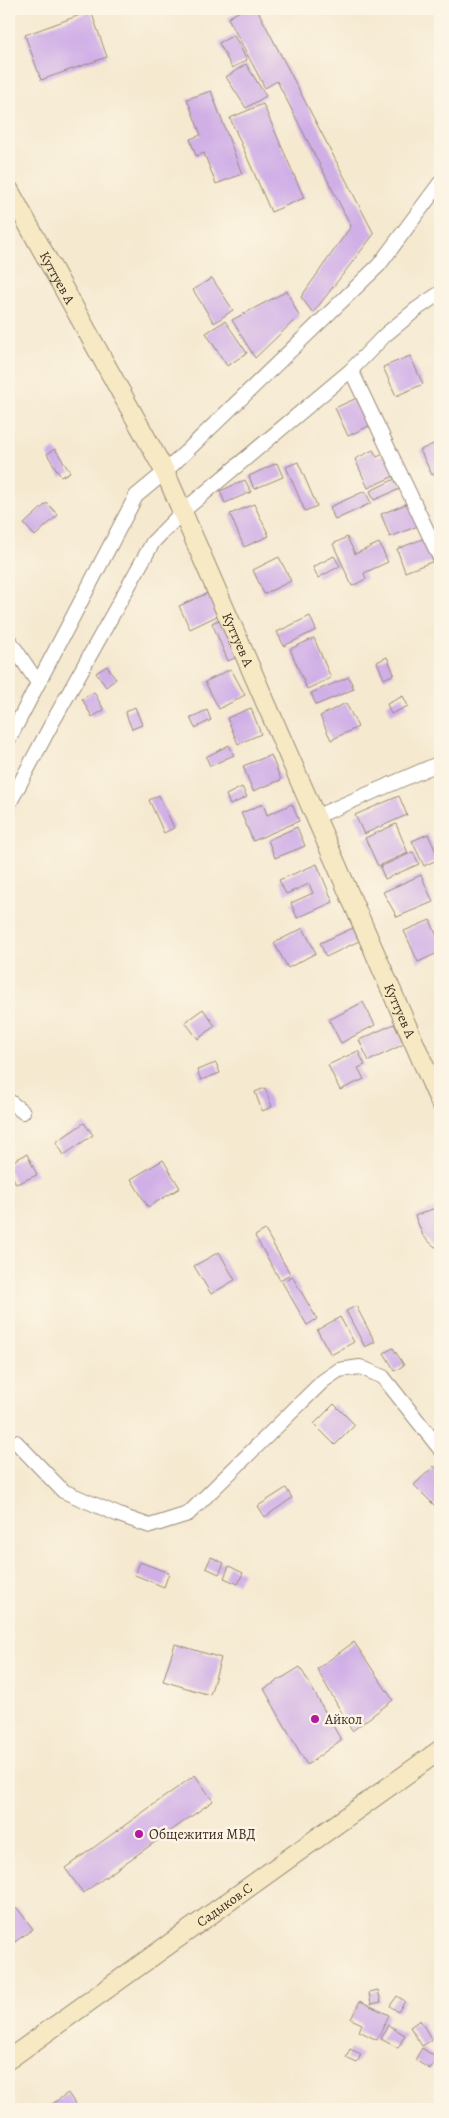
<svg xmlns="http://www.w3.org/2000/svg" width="449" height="2118" font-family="Alegreya,serif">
<rect width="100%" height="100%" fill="#fcf5e5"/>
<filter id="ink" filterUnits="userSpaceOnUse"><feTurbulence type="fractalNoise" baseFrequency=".02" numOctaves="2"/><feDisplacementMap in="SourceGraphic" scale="10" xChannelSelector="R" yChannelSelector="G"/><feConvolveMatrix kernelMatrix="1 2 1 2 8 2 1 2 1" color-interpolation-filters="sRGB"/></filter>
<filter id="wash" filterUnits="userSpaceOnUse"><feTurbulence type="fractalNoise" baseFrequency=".0096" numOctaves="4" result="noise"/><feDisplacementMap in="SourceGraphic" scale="20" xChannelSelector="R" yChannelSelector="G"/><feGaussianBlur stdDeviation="1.12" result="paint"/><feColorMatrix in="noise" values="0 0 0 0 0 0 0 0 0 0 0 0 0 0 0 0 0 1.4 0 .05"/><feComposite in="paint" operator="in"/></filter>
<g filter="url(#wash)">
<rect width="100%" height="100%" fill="#f5e9d0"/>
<g id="blocks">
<g fill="#d0afe7">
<path d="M243 9H257L374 234 313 313 301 297 351 226 277 81 265 88 228 18Z"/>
<path d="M91 11 107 57 41 80 25 35Z"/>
<path d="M234 35 247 60 232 68 219 43Z"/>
<path d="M246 64 266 96 246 108 226 77Z"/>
<path d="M211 91 242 174 216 184 204 153 196 156 190 139 201 135 187 99Z"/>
<path d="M263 104 304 198 271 212 230 118Z"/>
<path d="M212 278 233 310 214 323 193 290Z"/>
<path d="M287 291 299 316 255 358 232 320Z"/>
<path d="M225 321 247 353 227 366 206 333Z"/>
<path d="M410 356 423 384 396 396 383 367Z"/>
<path d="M359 397 371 425 348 436 335 408Z"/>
<path d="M440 441V471L432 475 420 450Z"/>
<path d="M55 449 70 472 61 477 47 454Z"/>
<path d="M373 450 377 457 386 453 396 475 368 488 355 459Z"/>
<path d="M298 462 317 506 305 511 286 467Z"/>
<path d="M277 463 283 477 254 489 249 476Z"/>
<path d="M397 478 402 488 374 500 370 491Z"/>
<path d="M245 480 251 492 225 503 220 491Z"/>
<path d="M365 491 371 503 335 520 330 507Z"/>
<path d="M47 503 58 515 35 536 24 524Z"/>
<path d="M409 503 418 526 390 537 381 514Z"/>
<path d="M254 504 269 536 244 547 230 514Z"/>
<path d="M347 537 355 554 379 543 388 562 364 573 366 579 352 586 333 544Z"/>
<path d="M425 538 434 561 405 572 397 549Z"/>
<path d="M334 556 340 566 318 578 313 567Z"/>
<path d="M279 557 291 581 264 594 253 570Z"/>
<path d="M210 592 221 614 190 629 179 606Z"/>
<path d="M310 616 316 630 284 646 277 632Z"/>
<path d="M223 618 240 656 228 661 212 623Z"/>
<path d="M314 638 331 678 307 689 290 649Z"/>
<path d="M387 657 394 674 384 679 377 662Z"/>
<path d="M107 666 116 679 106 687 96 673Z"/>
<path d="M231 669 245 695 219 709 205 682Z"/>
<path d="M349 677 354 689 316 705 311 693Z"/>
<path d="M94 692 104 710 92 717 82 699Z"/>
<path d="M403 696 408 706 391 714 387 704Z"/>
<path d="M346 703 358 727 331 740 320 716Z"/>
<path d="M135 707 142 725 132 729 125 712Z"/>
<path d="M251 708 261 734 238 744 227 718Z"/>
<path d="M207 710 211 720 195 728 190 718Z"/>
<path d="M229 745 234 755 210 766 206 757Z"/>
<path d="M271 755 281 780 253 791 243 766Z"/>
<path d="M242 787 247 797 230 805 226 795Z"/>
<path d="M159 795 174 828 164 833 149 800Z"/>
<path d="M399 796 407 815 364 834 355 815Z"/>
<path d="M263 804 267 815 292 804 299 821 253 841 241 813Z"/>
<path d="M396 824 408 853 378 866 365 838Z"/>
<path d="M297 827 305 846 275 858 268 840Z"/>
<path d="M428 834 439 859 424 866 412 841Z"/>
<path d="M413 852 419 864 385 879 380 867Z"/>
<path d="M317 864 333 902 297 918 291 903 313 893 309 884 286 894 279 880Z"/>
<path d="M421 875 433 902 397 917 383 892Z"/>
<path d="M430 920 440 943V952L418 962 404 931Z"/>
<path d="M303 928 316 953 288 968 274 943Z"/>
<path d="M353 928 359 941 326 957 320 943Z"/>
<path d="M363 1002 375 1025 341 1043 329 1020Z"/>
<path d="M203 1009 215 1026 198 1039 185 1022Z"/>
<path d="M394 1024 404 1044 369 1061 359 1040Z"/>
<path d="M358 1051 365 1065 358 1068 364 1079 340 1090 328 1065Z"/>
<path d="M216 1063 220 1073 201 1080 197 1070Z"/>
<path d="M265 1088 272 1107 262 1111 255 1092Z"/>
<path d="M84 1123 93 1135 64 1155 56 1142Z"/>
<path d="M27 1154 37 1175 16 1184 9 1169V1163Z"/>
<path d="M163 1160 180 1188 148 1207 131 1179Z"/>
<path d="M440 1206V1245L435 1247 423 1236 415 1216Z"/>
<path d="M265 1230 290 1274 280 1280 255 1236Z"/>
<path d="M219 1252 235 1280 211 1294 194 1266Z"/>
<path d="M292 1276 317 1319 307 1325 282 1282Z"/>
<path d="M356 1306 375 1342 365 1347 346 1311Z"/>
<path d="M340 1317 354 1342 331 1355 317 1330Z"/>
<path d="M393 1348 404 1365 395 1371 384 1353Z"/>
<path d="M334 1404 355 1425 335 1445 314 1424Z"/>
<path d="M434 1466 440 1472V1501L435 1506 414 1485Z"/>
<path d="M286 1488 292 1498 265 1517 258 1506Z"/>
<path d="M211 1557 224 1563 219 1574 206 1568Z"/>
<path d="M140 1562 169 1573 164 1587 135 1575Z"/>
<path d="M229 1566 243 1573 238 1584 224 1578Z"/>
<path d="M354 1642 393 1700 352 1731 317 1669Z"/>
<path d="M175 1644 221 1658 210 1695 163 1681Z"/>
<path d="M300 1667 341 1740 307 1765 264 1689Z"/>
<path d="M195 1775 213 1801 83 1893 65 1868Z"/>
<path d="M17 1908 33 1929 9 1946V1914Z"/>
<path d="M378 1990 381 2002 371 2004 369 1992Z"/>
<path d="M397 1996 405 2001 398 2012 390 2006Z"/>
<path d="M360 2001 389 2015 377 2040 359 2031 362 2024 351 2019Z"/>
<path d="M420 2020 432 2040 422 2046 410 2027Z"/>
<path d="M388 2025 405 2035 398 2048 381 2039Z"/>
<path d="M422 2048 437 2058 430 2069 415 2060Z"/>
<path d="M350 2049 361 2054 357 2063 346 2058Z"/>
<path d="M68 2093 78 2108 45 2109Z"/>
</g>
</g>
</g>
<g filter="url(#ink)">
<use href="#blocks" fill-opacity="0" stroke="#988a77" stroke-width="1"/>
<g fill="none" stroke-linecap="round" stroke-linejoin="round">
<defs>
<g id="street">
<path d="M351 370 440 558"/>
<path d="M9 640 38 683"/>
<path d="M9 739 136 496 165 472 379 265 440 183"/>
<path d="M9 804 51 725 153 542 182 512 351 370 385 335 418 308 440 293"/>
<path d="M315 817 440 763"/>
<path d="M9 1101 23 1112"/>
<path d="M16 1442 63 1491 119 1515 150 1526 188 1514 323 1381 339 1370 360 1367 383 1377 440 1449"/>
</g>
<g id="secondary">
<path id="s1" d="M9 190 165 472 440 1102"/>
<path id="s2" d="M9 2059 440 1750"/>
</g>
</defs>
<use href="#street" stroke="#988a77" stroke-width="16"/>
<use href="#secondary" stroke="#988a77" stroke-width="21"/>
<use href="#street" stroke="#fff" stroke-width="14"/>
<use href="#secondary" stroke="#f6e9c3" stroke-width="19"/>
</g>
</g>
<g fill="#b5179e" stroke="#fcf5e5" stroke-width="2">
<circle cx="315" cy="1719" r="5"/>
<circle cx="139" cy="1834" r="5"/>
</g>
<g text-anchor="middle" stroke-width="5" stroke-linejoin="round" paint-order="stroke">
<g font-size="14" fill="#3b2a1e" stroke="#fcf5e5">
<text dy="5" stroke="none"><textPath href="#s1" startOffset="100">Куттуев А</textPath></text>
<text dy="5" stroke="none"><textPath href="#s1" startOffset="505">Куттуев А</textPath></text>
<text dy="5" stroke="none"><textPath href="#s1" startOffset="910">Куттуев А</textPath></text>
<text dy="5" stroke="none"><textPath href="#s2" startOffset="265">Садыков.С</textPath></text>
</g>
<g font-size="14" fill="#3b2a1e" stroke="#fcf5e5" text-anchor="start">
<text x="325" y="1724">Айкол</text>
<text x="149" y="1839">Общежития МВД</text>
</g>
</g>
<rect width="449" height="2118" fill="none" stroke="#fcf5e5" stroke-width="30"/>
</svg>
